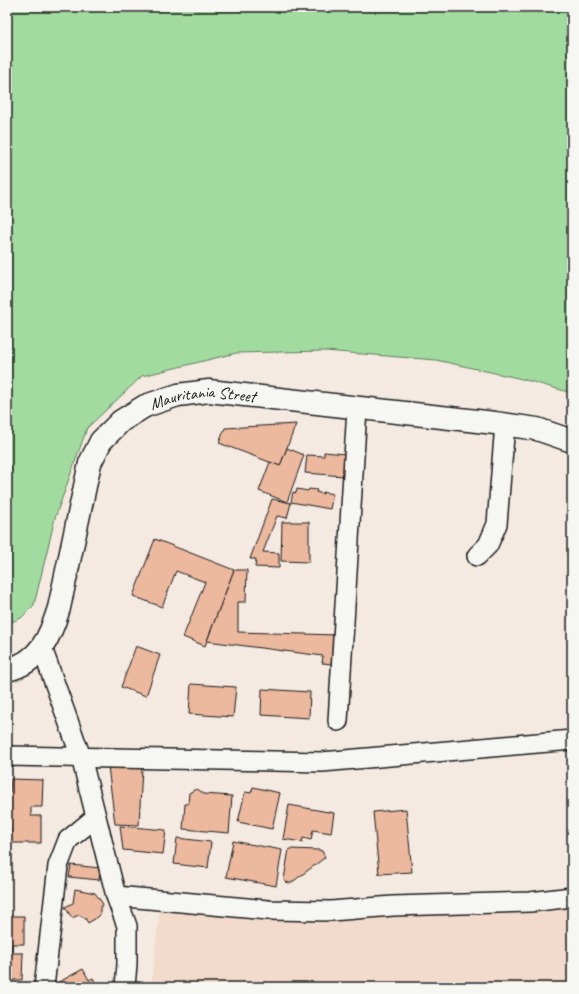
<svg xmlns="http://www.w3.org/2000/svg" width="579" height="994" font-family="Caveat,sans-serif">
<rect width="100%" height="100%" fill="#f4eae1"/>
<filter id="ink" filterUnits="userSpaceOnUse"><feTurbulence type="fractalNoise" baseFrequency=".025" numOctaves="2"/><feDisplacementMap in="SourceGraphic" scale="8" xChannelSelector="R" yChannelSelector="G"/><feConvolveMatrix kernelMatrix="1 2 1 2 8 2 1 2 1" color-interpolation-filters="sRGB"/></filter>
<g filter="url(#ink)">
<path fill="#f2dbcd" d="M572 903V987H151L160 905 325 922Z"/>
<path fill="#a2dba0" stroke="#5f7c5e" d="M7 7H572V393L522 379 436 360 325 351 236 353 142 376 87 428 55 518 34 605 21 618 7 624Z"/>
<g fill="#ecb89e" stroke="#1c1c1c">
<path d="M296 424 280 466 219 443 225 428Z"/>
<path d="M287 448 304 455 287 502 259 491 270 462 280 466Z"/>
<path d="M324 452 346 454 344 476 305 473 307 455 324 456Z"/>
<path d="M297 489 308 491 309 489 317 490 316 492 323 494V492L333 494 330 509 291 502 293 492 296 493Z"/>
<path d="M272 499 291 503 287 518 277 516 263 552 279 553V568L255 567 256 559H250Z"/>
<path d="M282 522H309V562L281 561Z"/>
<path d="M155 539 234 570 205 646 183 637 205 582 176 571 162 607 133 596Z"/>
<path d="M234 570H247L246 602H238V632L337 635 332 664 322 663 323 656 207 641Z"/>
<path d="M136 646 160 655 146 696 121 687Z"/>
<path d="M191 684 236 687 233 717 189 714Z"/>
<path d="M262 689 310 692 309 718 261 715Z"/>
<path d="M108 766 142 768 139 825 115 824Z"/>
<path d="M11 779 43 780 42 807H31V816H41V843H10L11 829H7V792H10Z"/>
<path d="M253 787 280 793 272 829 238 822 245 792 251 793Z"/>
<path d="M196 789 199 790 204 794 232 796 229 833 183 829 185 804H188L189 793Z"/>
<path d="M289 805 334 813 331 833 313 830 311 840 303 838 302 842 283 839Z"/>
<path d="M406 809 412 872 379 874 373 812Z"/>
<path d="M120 826 166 830 163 854 123 850Z"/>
<path d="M177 838 211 842 208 868 174 864Z"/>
<path d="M233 841 282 850 276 886 226 877Z"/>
<path d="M289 849 319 850 322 851 325 857 323 859 291 883H289L286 882 284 879Z"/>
<path d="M71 865 100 868 99 880 69 877Z"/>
<path d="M75 889 95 893 103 904 100 908V915L98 917 88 923 85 918 79 915 72 918 65 907 73 903Z"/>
<path d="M7 916H24V944H12V953H23L22 980H7Z"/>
<path d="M83 969 89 980 93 978 98 987H61L59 982Z"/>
</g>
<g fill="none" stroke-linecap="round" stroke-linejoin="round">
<defs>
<g id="minor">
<path d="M477 556 488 545 497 524 505 424"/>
<path d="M42 648 81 757 116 896 127 926V964L125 987"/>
<path d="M338 721 357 408"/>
<path d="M7 756 322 762 572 740"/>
<path d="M116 896 268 910 331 911 393 906 530 902 572 897"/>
<path d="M44 987 58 866 68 840 96 817"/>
</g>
<g id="primary">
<path id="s1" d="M7 670C40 662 50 637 59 608L90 463 101 441 121 421 145 406 178 395 209 391 495 423 537 429 572 441"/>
</g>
</defs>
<use href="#minor" stroke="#1c1c1c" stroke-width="22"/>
<use href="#primary" stroke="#1c1c1c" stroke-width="25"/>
<use href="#minor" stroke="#f6f6f2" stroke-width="19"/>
<use href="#primary" stroke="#f6f6f2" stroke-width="22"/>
</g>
</g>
<g text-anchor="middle" stroke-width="4" stroke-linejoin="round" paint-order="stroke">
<g font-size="17" fill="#1c1c1c" stroke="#f6f6f2">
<text dy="6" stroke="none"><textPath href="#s1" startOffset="374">Mauritania Street</textPath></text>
</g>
</g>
<rect width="579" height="994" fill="none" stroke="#f6f6f2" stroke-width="24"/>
<rect x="12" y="12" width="555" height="970" fill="none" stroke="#1c1c1c" stroke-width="1.5" filter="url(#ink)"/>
</svg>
